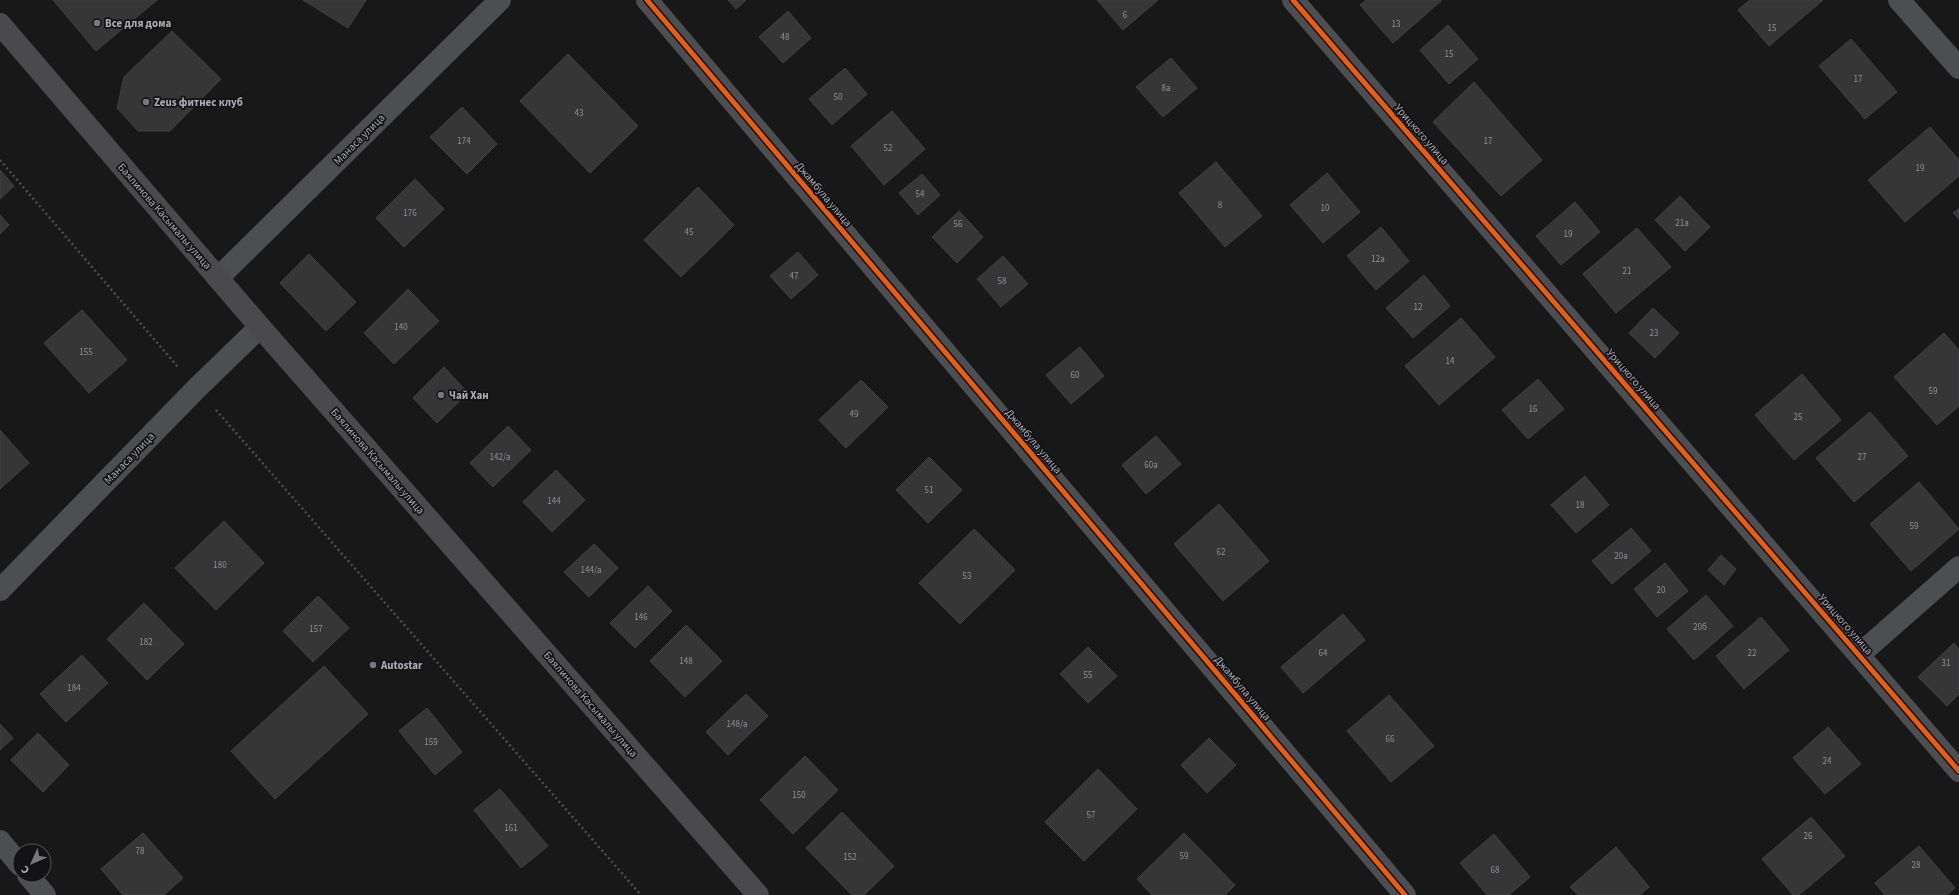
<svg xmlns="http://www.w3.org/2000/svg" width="1959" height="895" font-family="'Source Sans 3',sans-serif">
<rect width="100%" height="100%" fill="#181818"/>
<g fill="#363637" stroke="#414144">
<path d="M53 0H157L96 51Z"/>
<path d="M303 0H366L348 28Z"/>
<path d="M728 0H746L736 9Z"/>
<path d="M1097 0H1158L1123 30Z"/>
<path d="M1366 0H1441V1L1393 43 1360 5Z"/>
<path d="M1750 0H1823L1769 46 1738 10Z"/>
<path d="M788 11 811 38 783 63 759 37Z"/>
<path d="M1448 25 1478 59 1449 84 1420 50Z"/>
<path d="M172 31 221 79 170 131H138L117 108 124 77Z"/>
<path d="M1851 39 1897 92 1865 119 1819 66Z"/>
<path d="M568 54 638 126 590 173 520 101Z"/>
<path d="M1171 58 1197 88 1163 117 1136 87Z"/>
<path d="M845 68 867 94 832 125 809 99Z"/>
<path d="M1474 82 1542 160 1501 196 1433 122Z"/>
<path d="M462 107 497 144 467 174 430 137Z"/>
<path d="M892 111 925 149 884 185 851 146Z"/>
<path d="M1930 127 1959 160V176L1905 222 1868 180Z"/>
<path d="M1216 162 1262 216 1225 247 1179 193Z"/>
<path d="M0 170 14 186 0 199Z"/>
<path d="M1327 173 1360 212 1323 243 1290 205Z"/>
<path d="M922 174 940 195 918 215 899 193Z"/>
<path d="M415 179 444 209 404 247 376 218Z"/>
<path d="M698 187 734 225 681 277 644 240Z"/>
<path d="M1680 196 1710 227 1685 251 1655 220Z"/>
<path d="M1575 202 1600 232 1561 265 1536 236Z"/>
<path d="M1959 208V219L1953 213Z"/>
<path d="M959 211 983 237 957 263 932 237Z"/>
<path d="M0 215 9 225 0 234Z"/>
<path d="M1381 227 1409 261 1376 290 1347 256Z"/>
<path d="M1637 228 1671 267 1616 313 1583 274Z"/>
<path d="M798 252 818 275 791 299 770 276Z"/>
<path d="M309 254 356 302 326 331 280 283Z"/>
<path d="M1003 256 1028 284 1001 307 977 279Z"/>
<path d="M1424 275 1450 306 1413 338 1386 308Z"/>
<path d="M408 289 439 321 394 364 364 333Z"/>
<path d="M1653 308 1679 333 1655 358 1629 333Z"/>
<path d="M82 310 127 360 89 393 44 343Z"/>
<path d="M1461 318 1495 357 1439 405 1405 366Z"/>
<path d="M1944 333 1959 350V406L1937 425 1894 377Z"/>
<path d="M1080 347 1104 376 1071 404 1046 375Z"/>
<path d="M444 367 468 393 437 423 413 398Z"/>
<path d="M1802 374 1841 420 1794 460 1755 415Z"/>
<path d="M1538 379 1564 409 1528 439 1502 410Z"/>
<path d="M861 380 888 407 846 448 819 420Z"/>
<path d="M1870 412 1908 456 1854 502 1816 458Z"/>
<path d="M508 426 531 450 493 487 470 463Z"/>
<path d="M0 430 29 463 0 489Z"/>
<path d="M1156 436 1181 464 1146 494 1122 465Z"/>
<path d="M929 457 962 490 928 523 896 490Z"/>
<path d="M556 470 585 500 552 532 523 502Z"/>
<path d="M1585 476 1609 505 1576 533 1551 505Z"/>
<path d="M1919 482 1959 529 1911 571 1870 524Z"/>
<path d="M1219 504 1269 561 1223 601 1174 544Z"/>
<path d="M224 521 264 563 216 610 175 568Z"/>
<path d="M1631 528 1651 551 1612 584 1592 561Z"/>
<path d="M974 529 1015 570 960 624 919 583Z"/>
<path d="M594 544 618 568 589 597 564 572Z"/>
<path d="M1721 555 1736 569 1724 585 1708 570Z"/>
<path d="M1665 563 1688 591 1657 617 1634 589Z"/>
<path d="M648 586 672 611 635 648 610 623Z"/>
<path d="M1706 595 1733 626 1694 660 1667 629Z"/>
<path d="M318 596 349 628 313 662 283 631Z"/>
<path d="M144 603 184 644 147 680 107 639Z"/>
<path d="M1343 614 1365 640 1303 693 1281 667Z"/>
<path d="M1761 617 1789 650 1744 689 1716 656Z"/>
<path d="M686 625 722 661 685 697 650 661Z"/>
<path d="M1954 643 1959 649V694L1947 706 1918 677Z"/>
<path d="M1088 647 1117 676 1088 703 1060 674Z"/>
<path d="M82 655 108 683 66 722 40 694Z"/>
<path d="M324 666 368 714 275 799 231 751Z"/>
<path d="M746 694 768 716 728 755 706 732Z"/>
<path d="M1389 695 1434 746 1391 782 1347 731Z"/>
<path d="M427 708 462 752 435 775 399 731Z"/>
<path d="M0 724 13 738 0 750Z"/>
<path d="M1828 727 1861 764 1825 794 1793 758Z"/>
<path d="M38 733 69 765 43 792 11 760Z"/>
<path d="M1209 738 1236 765 1207 793 1181 765Z"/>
<path d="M805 756 838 790 793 834 760 800Z"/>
<path d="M1098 769 1137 809 1084 861 1045 822Z"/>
<path d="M500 789 548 846 521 868 474 810Z"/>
<path d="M842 812 894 866 864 895H852L806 848Z"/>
<path d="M1811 817 1845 856 1799 895H1793L1762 859Z"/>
<path d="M143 833 183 878 164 895H123L101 869Z"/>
<path d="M1184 833 1235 885 1225 895H1152L1137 879Z"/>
<path d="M1494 834 1530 877 1509 895H1487L1460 863Z"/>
<path d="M1919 846 1955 888 1947 895H1885L1875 883Z"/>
<path d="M1616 847 1649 887 1640 895H1578L1570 887Z"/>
</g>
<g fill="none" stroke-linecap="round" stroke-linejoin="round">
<g stroke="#4e4e52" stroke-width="2.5" stroke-dasharray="2 3" stroke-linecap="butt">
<path d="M0 160 178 367"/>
<path d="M216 410 641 895"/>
</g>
<g stroke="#4d4e51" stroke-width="22">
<path d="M647 0 1405 895"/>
<path d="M1293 0 1959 771"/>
<path d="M1899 0 1959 68"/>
<path d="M218 278 500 0"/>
<path d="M0 590 197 388 260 327"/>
<path d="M1860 654 1959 567"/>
<path d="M0 841 20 865"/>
<path d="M28 875 45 895"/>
</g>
<path stroke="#4a4a4d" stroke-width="22" d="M0 24 260 327 758 895"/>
<defs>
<g id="cycleway">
<path d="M647 0 1405 895"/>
<path d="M1293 0 1959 771"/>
</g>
</defs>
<use href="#cycleway" stroke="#131214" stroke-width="8"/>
<use href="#cycleway" stroke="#e95d12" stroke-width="5"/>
</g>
<g fill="#787880" stroke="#131214" stroke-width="1.5">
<circle cx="97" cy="23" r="4"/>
<circle cx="146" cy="102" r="4"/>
<circle cx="441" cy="395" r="4"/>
<circle cx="373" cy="665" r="4"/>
</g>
<g text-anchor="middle" stroke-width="3.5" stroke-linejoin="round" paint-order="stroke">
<g font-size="9" fill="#8e8e98">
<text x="1125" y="18">6</text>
<text x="1396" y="27">13</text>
<text x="1772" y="31">15</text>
<text x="785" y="40">48</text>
<text x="1449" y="57">15</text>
<text x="1858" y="82">17</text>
<text x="1166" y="91">8а</text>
<text x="838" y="100">50</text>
<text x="579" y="116">43</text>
<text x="464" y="144">174</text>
<text x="1488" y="144">17</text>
<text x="888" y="151">52</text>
<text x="1920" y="171">19</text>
<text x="920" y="197">54</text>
<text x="1220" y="208">8</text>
<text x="1325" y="211">10</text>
<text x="410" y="216">176</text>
<text x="1682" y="226">21а</text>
<text x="958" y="227">56</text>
<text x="689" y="235">45</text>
<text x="1568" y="237">19</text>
<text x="1378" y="262">12а</text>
<text x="1627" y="274">21</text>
<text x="794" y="279">47</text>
<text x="1002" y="284">58</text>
<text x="1418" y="310">12</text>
<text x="401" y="330">140</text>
<text x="1654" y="336">23</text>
<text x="86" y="355">155</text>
<text x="1450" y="364">14</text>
<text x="1075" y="378">60</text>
<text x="1933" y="394">59</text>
<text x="1533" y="412">16</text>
<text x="854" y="417">49</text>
<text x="1798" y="420">25</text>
<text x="500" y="460">142/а</text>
<text x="1862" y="460">27</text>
<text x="1151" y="468">60а</text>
<text x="929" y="493">51</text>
<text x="554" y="504">144</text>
<text x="1580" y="508">18</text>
<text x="1914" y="529">59</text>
<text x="1221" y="555">62</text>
<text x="1621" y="559">20а</text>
<text x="220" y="568">180</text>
<text x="591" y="573">144/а</text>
<text x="967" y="579">53</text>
<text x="1661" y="593">20</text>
<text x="641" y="620">146</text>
<text x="1700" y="630">20б</text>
<text x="316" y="632">157</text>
<text x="146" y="645">182</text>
<text x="1323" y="656">64</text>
<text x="1752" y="656">22</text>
<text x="686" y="664">148</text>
<text x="1946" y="666">31</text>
<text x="1088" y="678">55</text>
<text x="74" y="691">184</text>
<text x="737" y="727">148/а</text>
<text x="1390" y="742">66</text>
<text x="431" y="745">159</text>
<text x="1827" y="764">24</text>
<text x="799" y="798">150</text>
<text x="1091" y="818">57</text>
<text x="511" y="831">161</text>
<text x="1808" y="839">26</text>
<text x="140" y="854">78</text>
<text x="1184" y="859">59</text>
<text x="850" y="860">152</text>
<text x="1916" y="868">28</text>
<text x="1495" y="873">68</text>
</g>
<g font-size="11" font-weight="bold" fill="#abacb8" stroke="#131214" text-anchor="start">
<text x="105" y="27">Все для дома</text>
<text x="154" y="106">Zeus фитнес клуб</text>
<text x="449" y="399">Чай Хан</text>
<text x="381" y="669">Autostar</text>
</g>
<g font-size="11" fill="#abacb8" stroke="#131214">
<text transform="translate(1422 134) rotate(49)" y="4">Урицкого улица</text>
<text transform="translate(359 139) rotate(-45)" y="4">Манаса улица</text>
<text transform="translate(824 194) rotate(50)" y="4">Джамбула улица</text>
<text transform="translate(165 216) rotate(49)" y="4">Баялинова Касымалы улица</text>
<text transform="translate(1634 379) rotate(49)" y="4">Урицкого улица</text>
<text transform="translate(1034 441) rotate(50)" y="4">Джамбула улица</text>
<text transform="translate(129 458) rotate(-46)" y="4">Манаса улица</text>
<text transform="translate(378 461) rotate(49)" y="4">Баялинова Касымалы улица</text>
<text transform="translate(1846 624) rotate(49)" y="4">Урицкого улица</text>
<text transform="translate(1243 688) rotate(50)" y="4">Джамбула улица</text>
<text transform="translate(591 704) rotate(49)" y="4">Баялинова Касымалы улица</text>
</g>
</g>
<g transform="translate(32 863) rotate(225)"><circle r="19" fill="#131214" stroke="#505056"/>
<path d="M0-3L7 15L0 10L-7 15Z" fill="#787880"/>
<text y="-6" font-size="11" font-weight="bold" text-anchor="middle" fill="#abacb8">С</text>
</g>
</svg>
